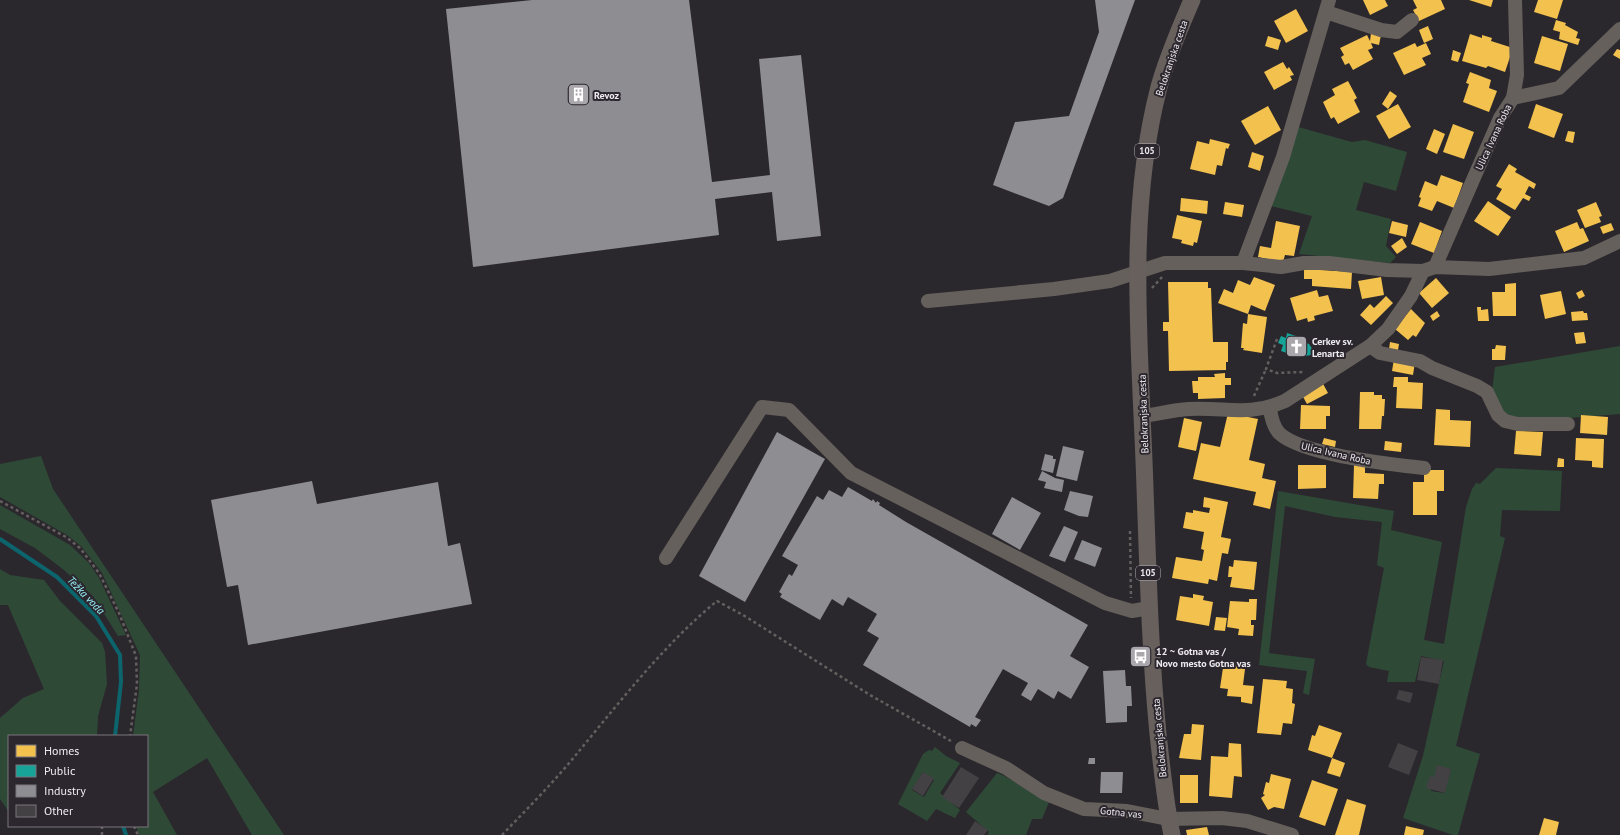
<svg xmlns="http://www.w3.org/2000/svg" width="1620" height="835" font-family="'PT Sans',sans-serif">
<rect width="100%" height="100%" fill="#2b282d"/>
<g fill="#2e4a37" fill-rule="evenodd">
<path d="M1298 127 1352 142 1365 140 1407 152 1396 191 1364 182 1356 210 1391 219 1386 246 1396 257 1390 263 1299 254 1312 216 1271 206Z"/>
<path d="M1620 346V414L1543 420 1503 415 1492 392 1495 367Z"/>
<path d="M41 456 53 489 284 835H252L207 758 153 792 177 835H139L136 826H147V736H133L139 690 140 655 102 573 81 546 67 535 0 497V464Z"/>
<path d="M1496 468 1562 471 1560 511 1502 510 1500 536 1505 538 1456 746 1480 754 1458 835H1453L1403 818 1423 756 1444 661 1421 656 1415 682H1387L1389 671 1369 667 1366 664 1384 568 1377 565 1382 522 1335 517 1285 506 1269 653 1315 659 1309 695 1303 693 1307 671 1259 665 1278 491 1394 511 1391 530 1442 542 1424 640 1444 644 1466 507 1472 489 1476 483 1480 484ZM1437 767 1451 769 1444 793 1431 791Z"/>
<path d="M0 505 70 545 89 563 99 578 126 635 118 636 93 596 64 570 35 548 0 529Z"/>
<path d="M0 569 10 575 44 580 60 601 102 643 105 652 107 684 98 716 97 736H9V812L0 799V718L23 698 44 689 8 605H0Z"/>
<path d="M935 747 946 756 960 763 940 793 960 810 955 818 936 809 927 821 898 804 923 754 929 750 932 751ZM923 772 934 780 924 797 912 790Z"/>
<path d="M997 773C1016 780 1030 794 1049 802L1042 819H1032L1026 835H987L989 832 966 812Z"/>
</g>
<g fill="#f2c14e">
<path d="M1363 0H1385L1388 6 1370 15Z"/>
<path d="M1413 0H1441L1445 9 1419 21 1413 10 1417 8Z"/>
<path d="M1469 0H1493L1491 7Z"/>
<path d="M1538 0H1563L1557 19 1534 12Z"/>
<path d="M1296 9 1308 31 1286 43 1274 21Z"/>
<path d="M1556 20 1566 23 1565 25 1578 32 1576 38 1580 39 1578 45 1559 39 1560 32 1553 30Z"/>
<path d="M1428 26 1433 39 1424 43 1419 30Z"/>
<path d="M1371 33 1381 35 1379 45 1371 43 1373 48 1368 50 1373 59 1353 70 1349 63 1345 65 1341 57 1344 55 1340 48 1367 35 1370 41Z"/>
<path d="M1470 34 1482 38V35L1492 38 1491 41 1513 48 1505 72 1488 66 1486 68 1462 61Z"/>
<path d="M1268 36 1281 40 1278 50 1265 46Z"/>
<path d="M1542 36 1568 44 1560 71 1534 63Z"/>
<path d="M1415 43 1417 47 1426 43 1431 54 1422 58 1426 65 1404 75 1393 53Z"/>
<path d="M1617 49 1620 50V59L1613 55Z"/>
<path d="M1453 50 1461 53 1458 62 1451 60Z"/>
<path d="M1283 62 1287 69 1289 67 1294 75 1290 76 1292 80 1274 90 1264 72Z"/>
<path d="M1470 72 1491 80 1489 88 1497 91 1489 112 1463 102 1469 84 1466 83Z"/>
<path d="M1348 81 1357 98 1354 100 1360 112 1338 124 1334 117 1331 119 1323 102 1335 95 1332 89Z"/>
<path d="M1390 91 1397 96 1388 109 1382 104Z"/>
<path d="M1398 104 1411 127 1389 139 1376 116Z"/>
<path d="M1536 104 1563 114 1554 138 1528 128Z"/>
<path d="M1268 106 1281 130 1255 145 1241 121Z"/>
<path d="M1453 124 1474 132 1464 159 1443 152Z"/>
<path d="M1434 129 1445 134 1437 154 1426 149Z"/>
<path d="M1568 131 1575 132 1573 143 1565 141Z"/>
<path d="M1210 139 1230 144 1228 149 1226 148 1222 166 1217 165 1215 175 1190 169 1197 141 1209 144Z"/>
<path d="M1252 152 1264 156 1260 171 1248 167Z"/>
<path d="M1509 164 1517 169 1515 172 1536 184 1534 189 1529 186 1525 194 1531 197 1529 201 1523 198 1515 210 1496 199 1502 189 1496 186Z"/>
<path d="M1441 175 1463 183 1454 208 1437 201 1432 211 1418 206 1421 198 1419 197 1425 181 1437 186Z"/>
<path d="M1181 198 1208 201 1207 214 1180 211Z"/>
<path d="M1488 201 1511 217 1498 236 1474 221Z"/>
<path d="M1225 202 1244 205 1242 217 1223 214Z"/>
<path d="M1596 202 1602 216 1599 217 1601 222 1585 228 1577 210Z"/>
<path d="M1177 215 1202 221 1197 243 1194 242 1193 246 1181 243 1182 240 1172 238Z"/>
<path d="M1276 221 1300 226 1294 256 1285 255 1283 262 1258 257 1260 246 1271 248Z"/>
<path d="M1392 221 1408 225 1406 237 1389 233Z"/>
<path d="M1420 222 1442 231 1434 253 1411 244Z"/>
<path d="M1577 222 1580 229 1583 228 1589 241 1564 252 1555 231Z"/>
<path d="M1611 223 1614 230 1603 234 1600 227Z"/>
<path d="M1402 238 1407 247 1397 254 1391 246Z"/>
<path d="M1304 269 1352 272 1351 289 1312 286V279H1304Z"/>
<path d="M1254 277 1275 285 1265 311 1251 305 1248 314 1218 303 1224 289 1233 293 1238 280 1250 285Z"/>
<path d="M1381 277 1384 295 1362 299 1358 281Z"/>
<path d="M1436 278 1449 293 1432 308 1419 293Z"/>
<path d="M1168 282H1208V288H1211L1213 342H1228V362H1226V370L1169 371 1168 331H1163V322H1169Z"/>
<path d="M1516 283V316H1493L1492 292H1505V284Z"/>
<path d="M1317 290 1319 297 1328 295 1333 311 1314 316 1315 320 1308 322 1307 318 1297 321 1290 298Z"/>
<path d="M1582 290 1585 296 1579 299 1576 293Z"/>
<path d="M1561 291 1566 314 1545 319 1540 295Z"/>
<path d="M1386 296 1393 303 1371 325 1360 315 1370 304 1374 308Z"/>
<path d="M1477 307H1481V310L1488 309 1489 321H1478Z"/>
<path d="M1411 309 1425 323 1416 337 1413 335 1408 340 1395 329Z"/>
<path d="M1437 311 1440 316 1433 321 1430 316Z"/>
<path d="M1583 311 1584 313H1587L1588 320 1572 321 1571 312Z"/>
<path d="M1248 314 1267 317 1262 353 1243 350 1244 348H1241L1243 323 1247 324Z"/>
<path d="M1584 332 1586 343 1576 344 1574 333Z"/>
<path d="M1390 342 1399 344 1398 350 1389 349Z"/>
<path d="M1496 345 1506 346 1505 360H1492V349H1495Z"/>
<path d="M1394 359 1415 362 1413 375 1392 371Z"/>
<path d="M1225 373V378H1231V385H1225V398L1198 399V393H1193L1192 381H1198V377H1215L1214 374Z"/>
<path d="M1394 377H1408V382L1423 383 1422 409 1396 408 1397 387H1393Z"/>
<path d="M1321 380 1328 393 1307 404 1302 395Z"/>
<path d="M1360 392H1374V395H1382V399H1385L1384 416H1382L1381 429H1359Z"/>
<path d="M1301 405 1330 406V416H1326V429H1300Z"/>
<path d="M1436 409 1450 410V420L1471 421 1470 447 1434 445Z"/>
<path d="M1228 413 1258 419 1249 460 1265 464 1262 478 1276 481 1270 509 1253 505 1256 492 1193 479 1201 443 1220 447Z"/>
<path d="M1581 415 1608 417 1607 435 1580 433Z"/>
<path d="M1184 418 1202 422 1196 451 1178 447Z"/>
<path d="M1516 431 1543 432 1541 456 1514 454Z"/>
<path d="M1324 438 1336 441 1335 447 1322 444Z"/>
<path d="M1576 438 1604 439 1603 468 1592 467V461L1575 460Z"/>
<path d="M1385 441 1402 443 1401 452 1384 450Z"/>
<path d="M1558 458 1564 459V467H1557Z"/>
<path d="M1298 465H1326V488L1298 489Z"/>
<path d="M1354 465H1365V473L1384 474V484H1379L1378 499 1353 498Z"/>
<path d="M1424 470H1444V491H1437V515H1413V482H1424Z"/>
<path d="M1204 497 1228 502 1221 537 1231 539 1228 554 1222 553 1217 581 1209 579 1208 584 1172 578 1176 557 1202 561 1204 550 1201 549 1204 532 1183 528 1186 512 1193 513V510L1209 513 1210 508 1203 507Z"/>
<path d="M1234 560 1257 562 1254 590 1230 587 1232 577H1228L1229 566 1233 567Z"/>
<path d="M1193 594 1204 596 1203 600 1213 602 1209 626 1176 620 1180 596 1193 598Z"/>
<path d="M1249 599H1257L1256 620H1251V625H1254L1253 636 1238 635 1239 629 1227 627 1230 601 1249 602Z"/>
<path d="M1216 617 1227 618 1225 631 1214 630Z"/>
<path d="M1224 661 1241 664V668L1245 669 1243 685 1254 686 1252 704 1241 702V697L1227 696 1228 689 1220 688Z"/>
<path d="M1263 679 1287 681 1286 688 1293 689 1292 703 1295 704 1292 724 1283 723 1281 735 1257 733Z"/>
<path d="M1192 724 1204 725 1201 760 1179 758 1184 734H1191Z"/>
<path d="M1319 725 1342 733 1332 758 1345 763 1340 777 1327 773 1332 758 1308 750 1312 735 1315 736Z"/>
<path d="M1229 743 1241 744 1242 777 1234 776 1232 798 1209 796 1211 756 1228 757Z"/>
<path d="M1271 774 1291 779 1284 809 1274 807 1268 810 1261 798 1265 795 1263 794 1266 782 1269 783Z"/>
<rect x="1180" y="775" width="18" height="28"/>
<path d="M1312 780 1338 789 1325 826 1299 817Z"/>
<path d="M1347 799 1366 805 1359 835H1335Z"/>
<path d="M1544 818 1559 822 1556 835H1539Z"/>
<path d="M1406 826 1424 830 1423 835H1404Z"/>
<path d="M1207 827 1209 835H1187L1186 830Z"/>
</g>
<path fill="#17a398" d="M1287 333 1305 339 1304 342 1309 344 1313 350 1311 355 1305 356 1299 354 1298 357 1281 351 1283 345 1278 343 1281 336 1286 338Z"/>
<g fill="#8d8d92">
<path d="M532 0H689L712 182 770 175 759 59 801 55 821 236 777 241 772 192 715 199 719 235 473 267 446 9Z"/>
<path d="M1095 0H1135L1063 198 1049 206 993 185 1015 122 1069 116 1099 32Z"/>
<path d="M777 432 825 459 745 602 699 576Z"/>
<path d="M1063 446 1084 451 1077 481 1056 476Z"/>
<path d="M1045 454 1053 456V459H1056L1053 473 1041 470Z"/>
<path d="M1042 471 1055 478 1064 480 1062 492 1044 488 1046 482 1038 480Z"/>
<path d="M312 481 317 504 438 482 448 546 460 543 472 604 248 645 238 585 227 587 211 500Z"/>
<path d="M848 487 872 501 873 499 876 503 877 501 880 503 879 505 906 522 1088 625 1070 656 1089 667 1071 699 1058 691 1054 699 1038 689 1031 701 1021 695 1028 683 1003 669 975 717 981 720 976 727 971 724 970 727 863 665 879 638 867 631 877 614 848 597 843 606 832 599 820 620 780 597 782 594 779 592 789 574 792 576 798 565 782 556 817 496 823 500 829 490 842 497Z"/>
<path d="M1070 491 1093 496 1088 517 1079 516 1064 510Z"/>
<path d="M1012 497 1041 513 1020 550 992 534Z"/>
<path d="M1064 526 1078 532 1065 562 1049 556Z"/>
<path d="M1082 540 1102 548 1095 567 1074 559Z"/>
<path d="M1125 670 1126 686H1131L1132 706H1127V722L1106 723 1103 671Z"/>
<path d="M1089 758H1095V764H1088Z"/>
<path d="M1101 772H1123L1122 793H1100Z"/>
</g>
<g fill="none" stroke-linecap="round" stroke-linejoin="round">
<g stroke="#0c656c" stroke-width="4">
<path d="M0 539 57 577 96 616 120 655 121 682 115 736"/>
<path d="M123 826 126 835"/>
</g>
</g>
<g fill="#434144">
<path d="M1421 657 1443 660 1439 684 1417 680Z"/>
<path d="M1399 690 1413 693 1410 703 1396 699Z"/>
<path d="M1398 743 1418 751 1409 775 1388 767Z"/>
<path d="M1437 765 1451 769 1445 793 1426 788 1430 776 1434 777Z"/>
<path d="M961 767 979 778 959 808 942 797Z"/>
<path d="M923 772 934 778 923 796 912 789Z"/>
<path d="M975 821 988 830 984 835H966Z"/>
</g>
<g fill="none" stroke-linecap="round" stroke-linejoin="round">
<g stroke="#65605f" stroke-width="2.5" stroke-dasharray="3 3" stroke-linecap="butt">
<path d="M1152 288 1162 277"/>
<path d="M1277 339 1266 369 1277 373 1303 372"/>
<path d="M1254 396 1266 369"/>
<path d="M0 501 66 537 80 548 99 573 119 613 136 656 137 684 130 736"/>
<path d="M1130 531 1131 598"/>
<path d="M134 826 138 835"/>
<path d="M102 835V826"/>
<path d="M502 835C525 811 549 787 570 762 615 708 663 645 717 601L743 615 870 695 951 741"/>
</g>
<g stroke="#66605c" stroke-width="14">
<path d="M1326 12 1381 30 1397 32 1412 20"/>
<path d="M1513 98 1559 88 1620 29"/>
<path d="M1243 263 1283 157 1329 0"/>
<path d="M1435 267 1500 118 1513 98 1517 75 1515 0"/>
<path d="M928 301 1054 289 1110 281 1165 263H1243L1281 267 1304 263H1329L1387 270 1423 271 1435 267 1489 269 1584 258 1620 241"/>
<path d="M1370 346 1380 353 1420 361 1432 368 1477 386 1487 392 1498 415 1505 421 1518 424H1568"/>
<path d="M1270 408C1271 417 1273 426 1279 433 1302 455 1390 464 1424 468"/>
<path d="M1143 416C1158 414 1173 410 1189 409 1227 407 1248 417 1285 401L1370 346 1388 329 1411 296 1423 271"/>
<path d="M666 558 762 407 789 410 851 473 1105 603 1132 611 1149 608"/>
<path d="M962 748 1006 768 1044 793 1084 809 1127 811 1168 819 1222 818 1247 821 1292 835"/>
</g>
<path stroke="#67605d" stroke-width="17" d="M1172 835C1165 802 1162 768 1158 734 1150 652 1148 571 1145 488 1141 355 1125 218 1159 87 1167 57 1180 28 1192 0"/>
</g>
<defs>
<symbol id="building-square" viewBox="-11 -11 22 22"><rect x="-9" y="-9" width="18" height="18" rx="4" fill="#aaa7ac" stroke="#2c272e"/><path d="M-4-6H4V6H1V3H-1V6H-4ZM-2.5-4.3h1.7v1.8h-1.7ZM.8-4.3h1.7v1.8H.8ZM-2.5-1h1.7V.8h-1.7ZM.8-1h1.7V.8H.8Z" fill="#fff"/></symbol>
<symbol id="church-square" viewBox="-11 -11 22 22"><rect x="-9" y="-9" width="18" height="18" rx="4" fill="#aaa7ac" stroke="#2c272e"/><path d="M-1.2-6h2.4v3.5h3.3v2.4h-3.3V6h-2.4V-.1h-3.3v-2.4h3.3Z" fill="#fff"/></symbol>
<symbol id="bus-square" viewBox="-11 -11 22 22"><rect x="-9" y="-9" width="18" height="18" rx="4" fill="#aaa7ac" stroke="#2c272e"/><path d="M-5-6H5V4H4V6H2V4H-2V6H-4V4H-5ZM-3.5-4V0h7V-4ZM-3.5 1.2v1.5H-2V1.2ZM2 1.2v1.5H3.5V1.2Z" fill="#fff"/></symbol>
</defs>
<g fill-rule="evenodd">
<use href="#building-square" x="566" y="82" width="25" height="25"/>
<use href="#church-square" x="1284" y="334" width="25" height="25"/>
<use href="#bus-square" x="1128" y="644" width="25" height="25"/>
</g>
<g text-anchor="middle" stroke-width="4" stroke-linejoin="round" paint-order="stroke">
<g fill="#2c272e" stroke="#b4b0b6" stroke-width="1">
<rect x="1135" y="144" width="24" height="14" rx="3"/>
<rect x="1136" y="566" width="24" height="14" rx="3"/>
</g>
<g font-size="9" font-weight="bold" fill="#eeebf0">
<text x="1147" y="154">105</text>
<text x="1148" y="576">105</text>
</g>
<g font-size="10" fill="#eeebf0" stroke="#2c272e">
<text transform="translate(1171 58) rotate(-71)" y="4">Belokranjska cesta</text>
<text transform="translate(1493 137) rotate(-65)" y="4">Ulica Ivana Roba</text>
<text transform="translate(1143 414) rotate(-92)" y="4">Belokranjska cesta</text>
<text transform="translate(1336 453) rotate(13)" y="4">Ulica Ivana Roba</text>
<text transform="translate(1159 738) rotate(-95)" y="4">Belokranjska cesta</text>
<text transform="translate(1121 812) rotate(6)" y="4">Gotna vas</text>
</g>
<g font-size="10" font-weight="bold" fill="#eeebf0" stroke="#2c272e" text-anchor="start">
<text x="594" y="99">Revoz</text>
<text x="1312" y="345">Cerkev sv.<tspan x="1312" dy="12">Lenarta</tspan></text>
<text x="1156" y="655">12 ~ Gotna vas /<tspan x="1156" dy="12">Novo mesto Gotna vas</tspan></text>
</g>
<g font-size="11" font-style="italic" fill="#97f3fb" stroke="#2c272e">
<text transform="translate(86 595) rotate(46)" y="4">Težka voda</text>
</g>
</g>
<rect x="8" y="735" width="140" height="92" fill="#2c272e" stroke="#7a757c"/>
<rect x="16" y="745" width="20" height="12" fill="#f2c14e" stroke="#7a757c"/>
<text x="44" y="755" font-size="12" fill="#eeebf0">Homes</text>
<rect x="16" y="765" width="20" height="12" fill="#17a398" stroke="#7a757c"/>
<text x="44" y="775" font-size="12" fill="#eeebf0">Public</text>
<rect x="16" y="785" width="20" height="12" fill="#8d8d92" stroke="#7a757c"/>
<text x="44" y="795" font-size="12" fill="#eeebf0">Industry</text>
<rect x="16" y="805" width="20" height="12" fill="#434144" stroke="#7a757c"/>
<text x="44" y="815" font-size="12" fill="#eeebf0">Other</text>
</svg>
